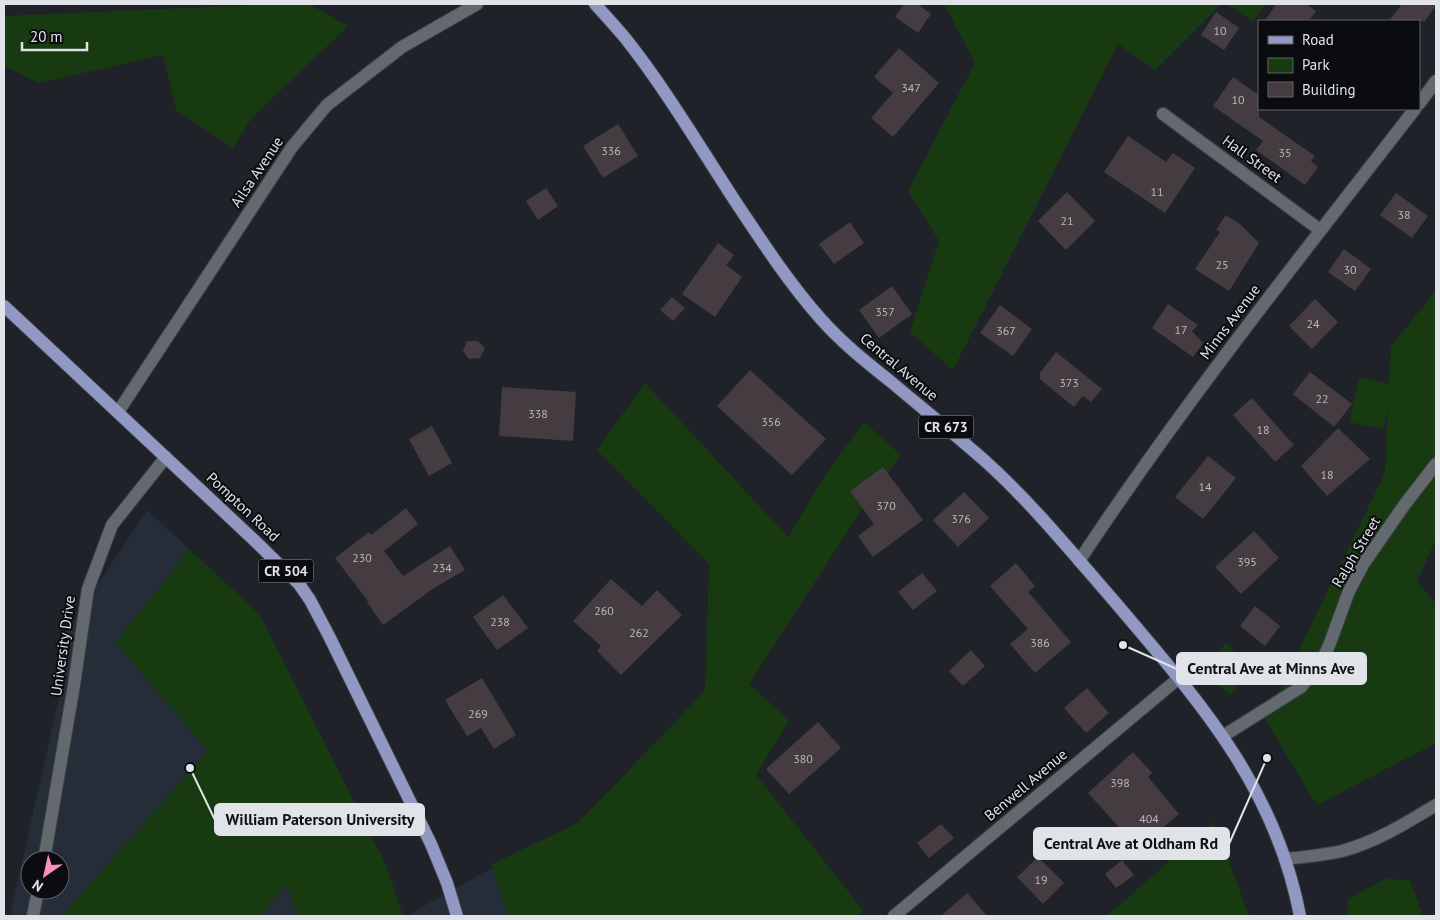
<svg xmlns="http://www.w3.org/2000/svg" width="1440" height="920" font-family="'PT Sans',sans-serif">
<rect width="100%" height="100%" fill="#1f2329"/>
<g fill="#252d38" fill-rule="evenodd">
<path d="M147 510 260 615 386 865 403 916H10L64 675 61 640ZM30 860H60V890H30Z"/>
<path d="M494 867 508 916H406Z"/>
</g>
<g fill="#173a11">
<path d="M279 4H309L348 26 251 119 233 148 176 110 163 55 39 83 4 66V16Z"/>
<path d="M944 4H1221L1155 70 1118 44 953 370 910 332 939 241 908 191 975 63Z"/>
<path d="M1226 4H1266L1253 21Z"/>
<path d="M1436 290V539L1417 581 1436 604V743L1317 805 1257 706 1278 693 1385 473 1388 408 1383 429 1349 422 1359 377 1389 384 1391 347Z"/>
<path d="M645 383 788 537 828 471 864 422 901 455 866 503 749 684 789 720 756 775 863 910 856 916H508L492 864 578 823 705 691 709 564 597 450Z"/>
<path d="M189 549 260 615 386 865 403 916H298L287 885 260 916H62L208 751 116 643Z"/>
<path d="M1226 643 1254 670 1230 695 1202 669Z"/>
<path d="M1214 822 1249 916H1107Z"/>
<path d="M1385 879 1410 880 1423 916H1348L1347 900Z"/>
</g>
<g fill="#443c40">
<path d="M904 4H917L931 14 918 33 895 17Z"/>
<path d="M1276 4H1306L1316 11 1309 21H1265Z"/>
<path d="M1402 4H1436V5L1425 21H1389Z"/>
<path d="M1216 12 1239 28 1224 50 1201 35Z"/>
<path d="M899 48 939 83 893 137 871 118 893 93 874 77Z"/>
<path d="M1233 77 1259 95V117L1315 156 1311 161 1318 167 1305 185 1256 150 1263 141 1213 106Z"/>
<path d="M618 124 638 156 603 178 583 146Z"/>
<path d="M1128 136 1166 162 1173 153 1195 168 1165 213 1104 172Z"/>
<path d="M546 188 558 206 538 220 526 201Z"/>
<path d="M1067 192 1095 221 1066 250 1038 221Z"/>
<path d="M1396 193 1428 216 1412 238 1380 215Z"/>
<path d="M1226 215 1241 225 1259 243 1229 291 1195 269 1220 232 1216 230Z"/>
<path d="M850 222 864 243 834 264 819 244Z"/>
<path d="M718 243 734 255 726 265 742 277 715 317 682 294Z"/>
<path d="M1344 249 1371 269 1355 291 1328 272Z"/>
<path d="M892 286 912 314 879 338 859 310Z"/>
<path d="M672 297 685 308 673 321 660 310Z"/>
<path d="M1315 299 1338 322 1312 349 1289 326Z"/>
<path d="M1168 304 1198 325 1192 331 1203 343 1193 357 1152 328Z"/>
<path d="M1000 305 1032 329 1013 356 980 333Z"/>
<path d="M467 341H478L485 348 480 358 469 359 463 351Z"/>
<path d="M1056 352 1102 389 1091 402 1083 396 1074 407 1040 379V373Z"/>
<path d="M750 370 826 439 792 475 717 406Z"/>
<path d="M1310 372 1352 404 1334 427 1293 394Z"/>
<path d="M502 387 576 392 573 441 499 436Z"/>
<path d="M1252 398 1294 445 1275 462 1233 415Z"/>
<path d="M432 426 452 463 429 476 409 439Z"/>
<path d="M1338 428 1370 459 1327 496 1301 466Z"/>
<path d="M1208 456 1236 478 1203 519 1175 497Z"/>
<path d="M883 467 923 520 873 557 858 536 874 524 850 491Z"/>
<path d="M964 492 989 518 958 547 933 520Z"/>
<path d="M406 508 418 524 384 551 403 576 450 546 465 570 434 588 383 625 367 602 368 601 335 558 369 532 371 535Z"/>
<path d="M1254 531 1279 558 1241 594 1215 567Z"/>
<path d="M1016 563 1035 586 1028 592 1071 642 1035 673 1010 644 1028 629 990 586Z"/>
<path d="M922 573 937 591 913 610 898 592Z"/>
<path d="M611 579 642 606 657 590 682 615 621 675 597 651 601 646 573 621Z"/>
<path d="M503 595 528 628 497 650 473 617Z"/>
<path d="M1255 606 1280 626 1265 646 1240 626Z"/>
<path d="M971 650 985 666 963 686 949 671Z"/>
<path d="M482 678 516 735 494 749 481 728 467 736 445 700Z"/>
<path d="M1087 688 1109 713 1086 733 1064 708Z"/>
<path d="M818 722 841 748 789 794 766 769Z"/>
<path d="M1133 752 1152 773 1148 777 1179 814 1138 848 1088 793Z"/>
<path d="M941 824 954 838 929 858 917 843Z"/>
<path d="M1038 857 1064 883 1043 904 1017 877Z"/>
<path d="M1122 860 1134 875 1116 888 1105 874Z"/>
<path d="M967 893 987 916H941Z"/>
</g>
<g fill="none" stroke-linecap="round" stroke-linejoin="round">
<defs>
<g id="minor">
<path d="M1419 104 1436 81"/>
<path d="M1163 114 1320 230"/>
<path d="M118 412 292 147 327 105 402 47 477 4"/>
<path d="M1079 561C1183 404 1300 257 1415 109"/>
<path d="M1223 736 1301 687 1321 663 1330 643 1349 591 1364 563 1405 504 1436 464"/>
<path d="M44 860 74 685 88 589 112 525 166 457"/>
<path d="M33 916 38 890"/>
<path d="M894 916 1179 678"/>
</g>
<path id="tertiary" d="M1285 859C1304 857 1324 855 1342 851 1376 842 1406 823 1436 805"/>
<g id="primary">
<path d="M595 4C605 15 616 27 626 39 667 91 701 149 737 204 763 243 789 283 820 318 841 342 865 361 890 381 921 407 953 433 984 460 1032 503 1073 554 1115 602 1198 700 1275 785 1300 916"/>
<path d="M4 306 254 540 299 584 310 600 329 636 431 844 447 883 457 916"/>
</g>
</defs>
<use href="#minor" stroke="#3d4045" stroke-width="14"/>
<use href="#tertiary" stroke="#3d4045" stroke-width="14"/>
<use href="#primary" stroke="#3d4045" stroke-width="14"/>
<use href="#minor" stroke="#646970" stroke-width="12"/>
<use href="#tertiary" stroke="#646970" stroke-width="12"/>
<use href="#primary" stroke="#9198c3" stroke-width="12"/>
</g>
<g text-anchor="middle" stroke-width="4" stroke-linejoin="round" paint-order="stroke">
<g font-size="12" fill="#b9b9bd">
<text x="1220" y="35">10</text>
<text x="911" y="92">347</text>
<text x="1238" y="104">10</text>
<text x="611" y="155">336</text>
<text x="1285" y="157">35</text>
<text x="1157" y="196">11</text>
<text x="1404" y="219">38</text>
<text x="1067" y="225">21</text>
<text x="1222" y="269">25</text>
<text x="1350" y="274">30</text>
<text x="885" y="316">357</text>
<text x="1313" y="328">24</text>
<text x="1181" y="334">17</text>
<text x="1006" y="335">367</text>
<text x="1069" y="387">373</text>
<text x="1322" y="403">22</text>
<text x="538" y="418">338</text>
<text x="771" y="426">356</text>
<text x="1263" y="434">18</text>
<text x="1327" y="479">18</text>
<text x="1205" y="491">14</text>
<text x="886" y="510">370</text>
<text x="961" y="523">376</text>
<text x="362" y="562">230</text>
<text x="1247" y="566">395</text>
<text x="442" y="572">234</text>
<text x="604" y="615">260</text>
<text x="500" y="626">238</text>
<text x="639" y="637">262</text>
<text x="1040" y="647">386</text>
<text x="478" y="718">269</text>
<text x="803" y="763">380</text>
<text x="1120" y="787">398</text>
<text x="1149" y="823">404</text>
<text x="1041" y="884">19</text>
</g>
<g fill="#0a0c0f" stroke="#a0a2a6" stroke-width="1">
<rect x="918.5" y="415.5" width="55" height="23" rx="4"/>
<rect x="258.5" y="559.5" width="55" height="23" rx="4"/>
</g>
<g font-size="14" font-weight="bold" fill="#e0e3e7">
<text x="946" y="432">CR 673</text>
<text x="286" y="576">CR 504</text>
</g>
<g font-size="15" fill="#e0e3e7" stroke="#0a0c0f">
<text transform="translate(1252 159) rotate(36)" y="5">Hall Street</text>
<text transform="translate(257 172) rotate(-56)" y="5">Ailsa Avenue</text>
<text transform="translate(1230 322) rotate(-53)" y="5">Minns Avenue</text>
<text transform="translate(899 367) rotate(40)" y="5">Central Avenue</text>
<text transform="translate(243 507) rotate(43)" y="5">Pompton Road</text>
<text transform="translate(1356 552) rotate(-59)" y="5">Ralph Street</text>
<text transform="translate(63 646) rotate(-82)" y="5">University Drive</text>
<text transform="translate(1026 785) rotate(-40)" y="5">Benwell Avenue</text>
</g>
</g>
<path fill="none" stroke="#e0e3e7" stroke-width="2" d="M1123 645L1177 669M190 768L215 820M1267 758L1229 844"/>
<g fill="#e0e3e7" stroke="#0a0c0f" stroke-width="2">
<circle cx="1123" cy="645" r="5"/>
<circle cx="190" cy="768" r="5"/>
<circle cx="1267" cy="758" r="5"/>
</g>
<g fill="#e0e3e7" stroke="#e0e3e7" stroke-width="2">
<rect x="1177" y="653" width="189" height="31" rx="5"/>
<rect x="215" y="804" width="209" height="31" rx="5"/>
<rect x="1034" y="828" width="195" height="31" rx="5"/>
</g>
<g font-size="16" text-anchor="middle" font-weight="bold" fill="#111">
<text x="1271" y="674">Central Ave at Minns Ave</text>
<text x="320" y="825">William Paterson University</text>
<text x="1131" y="849">Central Ave at Oldham Rd</text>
</g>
<rect width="1440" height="920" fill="none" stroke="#e0e3e7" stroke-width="10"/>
<rect x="1258" y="20" width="162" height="90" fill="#0a0c0f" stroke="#606265"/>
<rect x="1268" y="36" width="25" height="8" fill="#9198c3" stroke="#606265"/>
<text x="1302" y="45" font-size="15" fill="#e0e3e7">Road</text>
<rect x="1268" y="58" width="25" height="15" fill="#173a11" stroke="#606265"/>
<text x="1302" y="70" font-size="15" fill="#e0e3e7">Park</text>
<rect x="1268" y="82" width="25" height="15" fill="#443c40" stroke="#606265"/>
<text x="1302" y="95" font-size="15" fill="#e0e3e7">Building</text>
<g transform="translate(45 875) rotate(214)"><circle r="24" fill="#0a0c0f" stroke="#606265"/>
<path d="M0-4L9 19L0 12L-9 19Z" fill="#fe8ebd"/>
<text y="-8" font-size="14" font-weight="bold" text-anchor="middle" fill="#e0e3e7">N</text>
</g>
<path d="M22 42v8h65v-8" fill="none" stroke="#e0e3e7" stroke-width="2.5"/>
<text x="30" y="42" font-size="15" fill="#e0e3e7" stroke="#0a0c0f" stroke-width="4" paint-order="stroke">20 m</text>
</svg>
